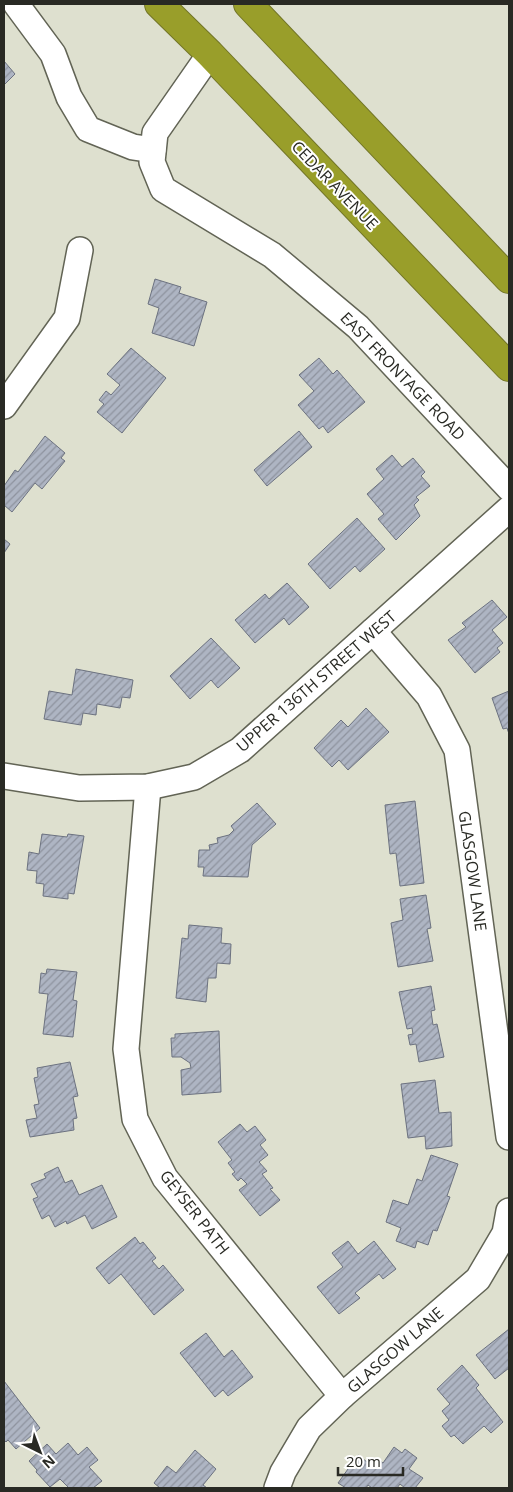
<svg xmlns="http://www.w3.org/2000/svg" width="513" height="1492" font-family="'Open Sans',sans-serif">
<defs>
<pattern id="building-hatch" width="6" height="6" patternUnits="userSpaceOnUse" patternTransform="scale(1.25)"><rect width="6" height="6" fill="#aeb5c3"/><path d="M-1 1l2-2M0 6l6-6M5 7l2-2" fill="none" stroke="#8e939e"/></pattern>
</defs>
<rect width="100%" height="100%" fill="#dee0cf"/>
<g fill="url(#building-hatch)" stroke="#6c7280">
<path d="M4 61 15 74 4 85Z"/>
<path d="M155 279 181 287 179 293 207 302 194 346 152 333 159 308 148 304Z"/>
<path d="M131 348 166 378 122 433 97 412 104 404 99 400 106 391 111 395 120 385 107 374Z"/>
<path d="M319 358 333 374 337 370 365 402 328 433 323 426 319 429 298 405 314 391 299 375Z"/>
<path d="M299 431 312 447 267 486 254 470Z"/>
<path d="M45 436 65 453 61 458 65 461 42 489 35 483 12 512 4 505V486L15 470 18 472Z"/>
<path d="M392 455 402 467 413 458 425 472 421 476 430 486 416 497 419 500 414 505 420 516 396 540 378 519 384 514 367 494 384 479 376 469Z"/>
<path d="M357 518 385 549 360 572 355 566 330 589 308 564Z"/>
<path d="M4 539 10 544 4 553Z"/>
<path d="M287 583 309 607 289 625 284 618 255 643 235 620 265 594 269 599Z"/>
<path d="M492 600 507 617 492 630 503 643 497 648 500 652 475 673 448 640 466 627 462 623Z"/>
<path d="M211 638 240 668 218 688 211 680 190 699 170 676Z"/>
<path d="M76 669 133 680 130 698 122 697 120 708 97 704 96 715 83 713 81 725 44 719 49 691 72 695Z"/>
<path d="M509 691V734L507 728 503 729 492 698Z"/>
<path d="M366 708 389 732 348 770 339 760 332 767 314 748 341 720 348 727Z"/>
<path d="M415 801 424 883 400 886 396 853 390 854 385 805Z"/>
<path d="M257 803 276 824 252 845 248 877 203 876 204 867H198L199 850H210L209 845 218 843 217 838 229 835 234 830 231 826Z"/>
<path d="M42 834 67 837 68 834 84 836 74 894 68 893V899L43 896 44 884 36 883 37 871 27 870 29 852 39 854Z"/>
<path d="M426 895 431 928 427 929 433 961 398 967 391 923 403 920 400 899Z"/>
<path d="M189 925 222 928 221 943 231 944 230 964 217 963 216 978H208L206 1002 176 998 182 938 188 939Z"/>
<path d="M47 969 77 972 73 1000 77 1001 73 1037 43 1034 48 994 39 993 41 973 46 974Z"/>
<path d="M431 986 435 1010 431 1011 433 1025 437 1024 444 1057 419 1062 416 1044 410 1045 408 1035 413 1034 412 1028 407 1029 399 992Z"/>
<path d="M219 1031 221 1092 182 1095 181 1070 191 1068 190 1063 181 1057H172L171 1038H175V1034Z"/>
<path d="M70 1062 78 1096 73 1097 77 1118 73 1119 74 1130 30 1137 26 1120 37 1118 34 1105 39 1104 34 1078 38 1077 37 1068Z"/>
<path d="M435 1080 439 1113 451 1112 452 1146 426 1149 425 1136 408 1138 401 1084Z"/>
<path d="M240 1124 247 1132 255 1126 266 1140 260 1145 268 1155 259 1162 267 1171 262 1174 273 1188 270 1189 280 1200 260 1216 239 1190 247 1184 241 1178 238 1181 232 1174 235 1172 228 1163 232 1160 218 1142Z"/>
<path d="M431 1155 458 1164 447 1196 450 1197 437 1231 433 1230 428 1245 417 1241 415 1248 396 1241 401 1228 386 1222 393 1200 408 1205 417 1179 422 1181Z"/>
<path d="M58 1167 65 1183 72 1180 79 1195 102 1185 117 1217 92 1229 85 1215 67 1224 66 1221 55 1227 49 1215 42 1219 33 1199 38 1197 31 1184 46 1178 44 1174Z"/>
<path d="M135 1237 140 1244 143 1242 156 1258 152 1261 159 1269 163 1265 184 1290 154 1315 121 1274 109 1284 96 1268Z"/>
<path d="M348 1241 358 1254 374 1241 396 1269 383 1279 379 1274 355 1293 360 1298 339 1314 317 1287 343 1267 332 1253Z"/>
<path d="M509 1329V1368L495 1379 476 1355Z"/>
<path d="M206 1333 224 1357 232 1350 253 1377 228 1396 223 1390 215 1397 180 1353Z"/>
<path d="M462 1365 479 1385 476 1388 503 1422 491 1433 484 1426 463 1444 454 1435 451 1437 442 1426 449 1420 442 1411 450 1404 437 1389Z"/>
<path d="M4 1381 40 1428 16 1449 8 1440 6 1442 4 1440Z"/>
<path d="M68 1443 78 1455 87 1447 98 1460 89 1467 102 1481 93 1488H69L60 1479 50 1487 36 1472 37 1470 29 1461 47 1444 56 1454Z"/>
<path d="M394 1447 402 1453 405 1449 417 1458 409 1469 423 1478 415 1488H405L400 1484 397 1488H372L368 1485 366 1488H346L338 1483 358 1455 367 1462 369 1458 373 1461 376 1458 383 1463Z"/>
<path d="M195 1450 216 1469 203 1485 207 1488H160L154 1483 167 1466 176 1473Z"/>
</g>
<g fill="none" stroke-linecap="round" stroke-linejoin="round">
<defs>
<g id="street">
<path d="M16 4 53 54 69 97 88 129 133 147 153 150"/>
<path d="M210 54 155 133 152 162 163 189 272 255 358 327 509 488"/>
<path d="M4 406 67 318 80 250"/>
<path d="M373 631 429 696 457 750 509 1137"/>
<path d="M4 776 79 788 148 787 194 777 240 750 509 509"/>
<path d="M148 787 126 1049 135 1119 165 1178 342 1396"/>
<path d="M277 1488 283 1472 309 1428 342 1396 478 1279 505 1233 509 1211"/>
</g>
<g id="highway">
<path d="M159 4 210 54 509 367"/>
<path d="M248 4 509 279"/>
</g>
</defs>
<use href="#street" stroke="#626455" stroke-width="28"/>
<use href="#highway" stroke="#727528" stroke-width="30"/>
<use href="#street" stroke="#fff" stroke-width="25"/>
<use href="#highway" stroke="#999e2a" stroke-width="28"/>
</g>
<g text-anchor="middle" stroke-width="4" stroke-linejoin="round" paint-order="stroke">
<g font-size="16" fill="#292a24" stroke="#fff">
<text transform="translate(335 185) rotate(46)" y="6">CEDAR AVENUE</text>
<text transform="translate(403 376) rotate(46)" y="6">EAST FRONTAGE ROAD</text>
<text transform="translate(316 681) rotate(-41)" y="6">UPPER 136TH STREET WEST</text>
<text transform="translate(473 871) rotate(82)" y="6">GLASGOW LANE</text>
<text transform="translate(195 1212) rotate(52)" y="6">GEYSER PATH</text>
<text transform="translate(395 1350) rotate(-41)" y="6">GLASGOW LANE</text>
</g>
</g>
<rect width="513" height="1492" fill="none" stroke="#292a24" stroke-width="10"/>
<g transform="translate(40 1452) rotate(138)" stroke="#ffffff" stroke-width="4" paint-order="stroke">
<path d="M0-4L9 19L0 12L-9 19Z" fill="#292a24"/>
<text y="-8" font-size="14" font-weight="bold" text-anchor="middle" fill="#292a24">N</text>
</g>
<path d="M338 1467v8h65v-8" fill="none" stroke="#292a24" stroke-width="2.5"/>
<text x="346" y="1467" font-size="15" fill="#292a24" stroke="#ffffff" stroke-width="4" paint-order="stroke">20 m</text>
</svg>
